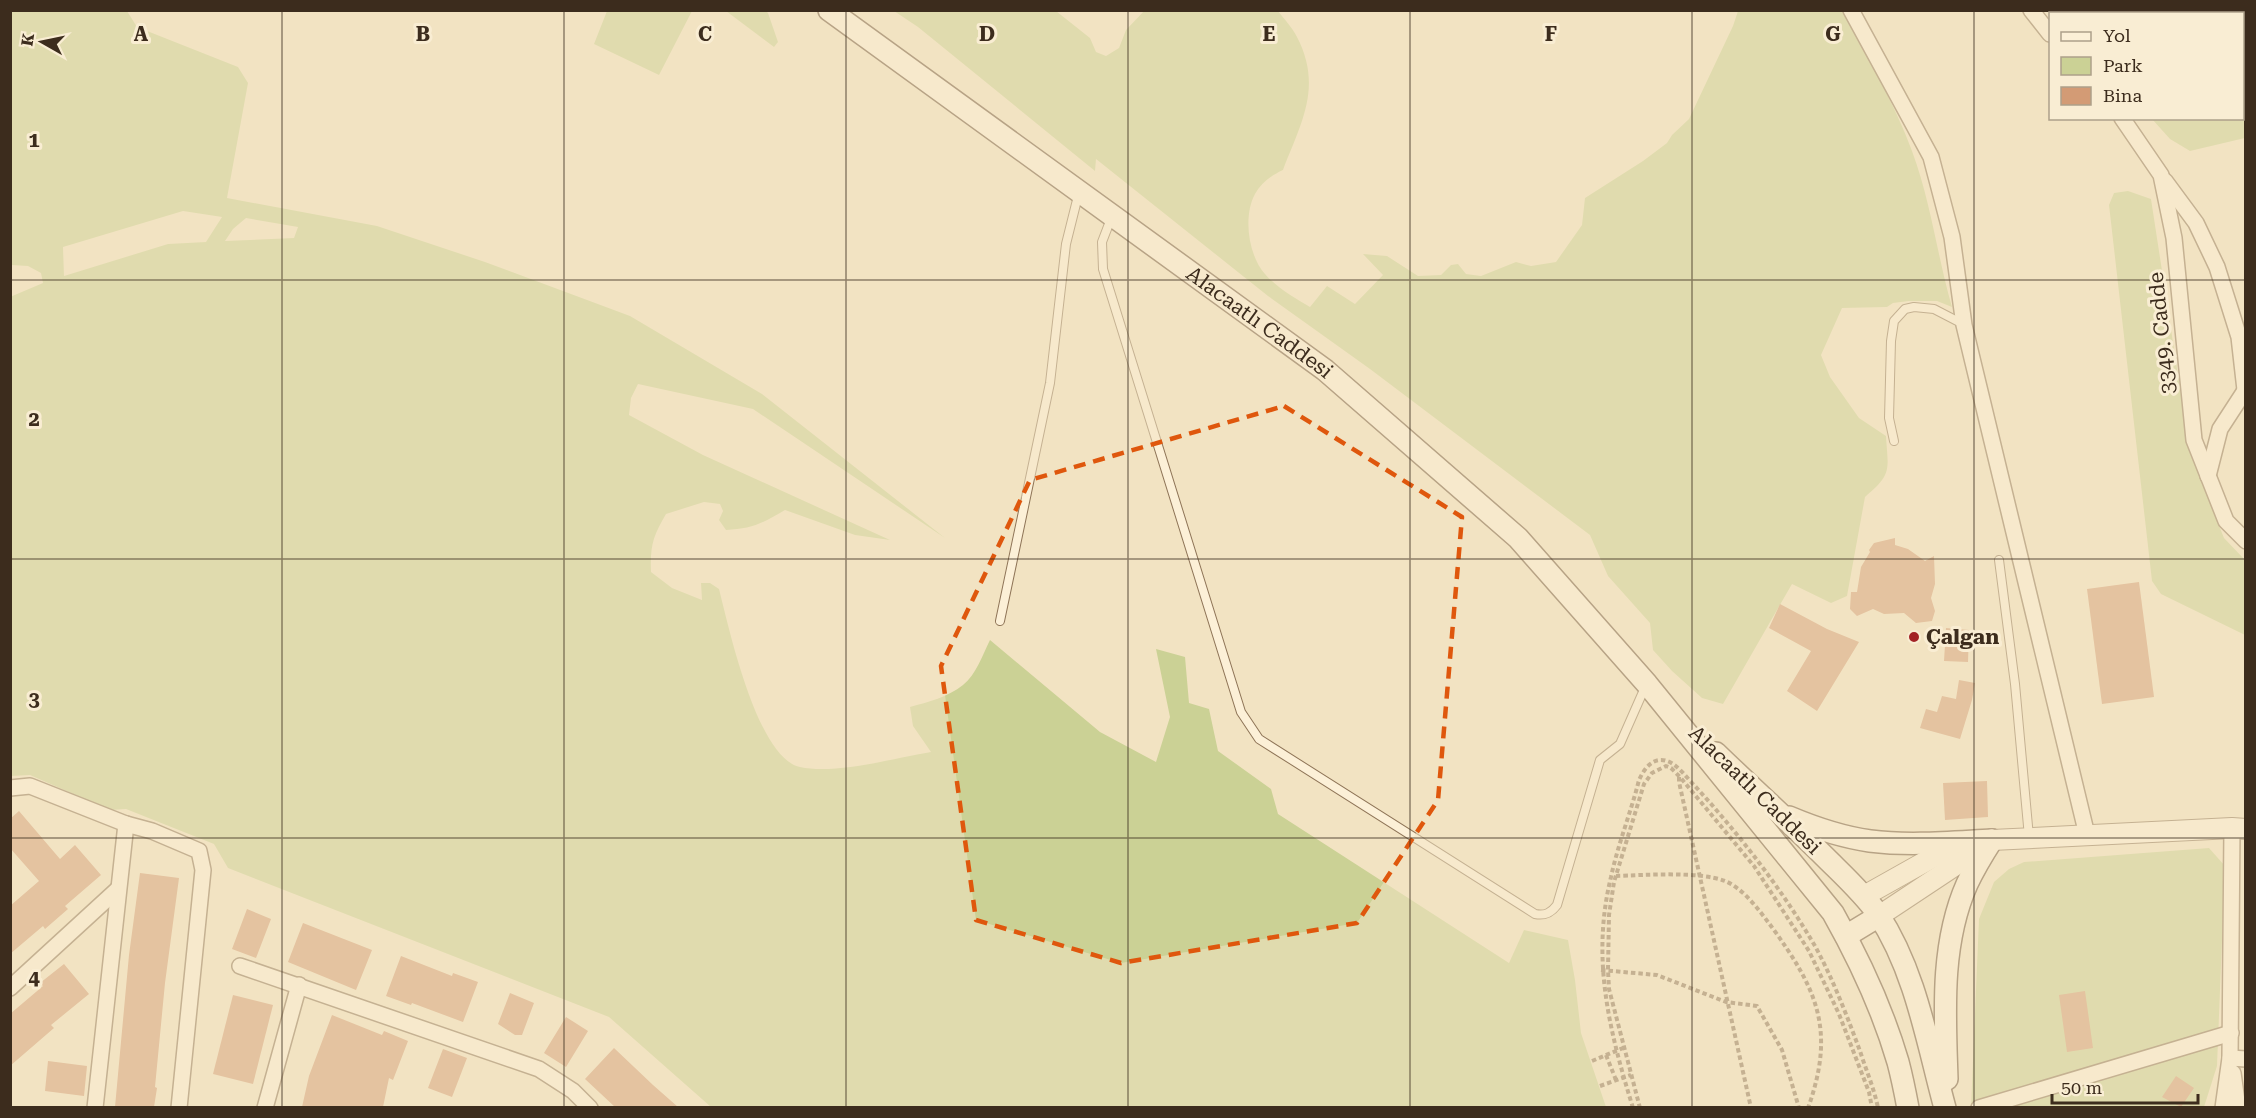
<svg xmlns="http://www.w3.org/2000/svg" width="2256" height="1118" font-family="'Roboto Serif',serif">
<rect width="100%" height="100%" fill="#f2e3c2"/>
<g fill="#cbd195" fill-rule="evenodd">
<path d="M11 11H127L137 27 238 67 248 83 227 198 377 226 485 262 630 316 762 394 945 538 753 409 638 384 631 398 629 415 703 455 890 540 855 535 785 510C763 523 752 529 726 530L719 520 723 511 720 504 704 502 666 514C653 536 650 546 651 572L672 588 702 600 701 583H710L719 589C729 628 757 758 800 767 836 775 894 758 931 752L913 726 910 707C928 702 948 697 963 685 976 675 983 654 990 640L1100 732 1156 762 1170 717 1156 649 1185 657 1189 703 1209 709 1218 751 1271 789 1278 814 1509 963 1524 930 1568 940 1575 980 1581 1033 1606 1107 750 1108 747 1106 711 1107 609 1017 228 868 214 844 126 809 110 810 30 775 11 776 10 297 43 283 41 273 28 266 11 265ZM183 211 222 217 206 242 168 244 64 276 63 247ZM246 218 298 227 294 238 225 241 233 229Z"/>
<path d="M607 11V10L692 11 659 75 594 44Z"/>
<path d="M726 11H766L768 13 778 42 774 47Z"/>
<path d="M894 11H1056L1090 38 1096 52 1106 56 1119 48 1126 30 1144 11H1278C1284 19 1292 27 1297 37 1323 87 1301 123 1283 170 1272 175 1261 183 1255 194 1243 216 1248 255 1265 274 1277 288 1295 298 1310 307L1327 286 1355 304 1383 275 1363 254 1387 256 1418 276 1441 275 1451 265 1458 264 1466 274 1481 276 1516 262 1531 266 1556 262 1582 225 1585 198 1643 161 1667 143 1672 135 1689 119 1733 26 1738 11H1842C1866 55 1895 104 1912 151 1931 202 1937 255 1952 307L1937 301H1909L1893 303 1887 307 1842 308 1821 355 1830 377 1859 418 1886 436C1888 469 1893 474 1865 497L1847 596 1831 603 1792 584 1723 704 1702 698 1672 671 1653 650 1650 623 1608 576 1590 535 1370 369 1268 296 1096 159 1095 171 918 27Z"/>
<path d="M2059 11H2245V138L2190 151 2170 139 2152 119 2242 118V14H2062Z"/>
<path d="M2128 191 2151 199 2190 453 2224 538 2245 560V635L2161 594 2152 581 2109 205 2114 193Z"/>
<path d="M2209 848 2225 866 2217 1066 2204 1107 1971 1108 1979 919 1994 882 2009 869 2024 862Z"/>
</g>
<g fill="#d39b75">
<path d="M1895 538V545L1908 549 1925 561 1934 556 1935 584 1931 598 1935 611 1932 621 1916 623 1904 613 1884 614 1873 609 1857 616 1850 609 1851 592H1857L1861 567 1870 552 1869 550 1874 543Z"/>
<path d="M2139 582 2154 697 2102 704 2087 589Z"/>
<path d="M1780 604 1827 629 1859 642 1817 711 1787 691 1811 651 1769 628Z"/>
<path d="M1946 628 1969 630 1968 662 1944 661Z"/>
<path d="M1959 680 1975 683 1972 700 1960 739 1920 728 1926 709 1937 712 1942 696 1956 699Z"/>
<path d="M1987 781 1988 817 1945 820 1943 783Z"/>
<path d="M19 811 60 859 75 845 101 875 65 906 68 909 45 929 43 926 10 954V906L39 881 10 848V819Z"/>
<path d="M140 873 179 878 165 983 155 1087 157 1088 154 1107H115L129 955Z"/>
<path d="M247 909 271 919 256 958 232 949Z"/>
<path d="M303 923 372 950 356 990 288 962Z"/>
<path d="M401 956 452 976 453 973 478 982 463 1022 412 1003 411 1005 386 996Z"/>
<path d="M64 964 89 994 51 1025 54 1028 10 1066V1014L43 986 40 983Z"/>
<path d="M2085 991 2093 1048 2067 1052 2059 995Z"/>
<path d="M510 993 534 1003 522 1035H515L498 1024Z"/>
<path d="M233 995 273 1005 253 1084 213 1074Z"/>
<path d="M332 1015 382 1035 384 1031 408 1041 393 1080 389 1078 383 1107H302L309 1076Z"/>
<path d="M566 1017 588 1031 566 1067 544 1053Z"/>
<path d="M614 1048 653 1085 678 1107H615L585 1079Z"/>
<path d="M443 1049 467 1058 452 1097 428 1088Z"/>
<path d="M48 1061 87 1066 84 1096 45 1091Z"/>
<path d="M2176 1076 2194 1088 2181 1107 2162 1097Z"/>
</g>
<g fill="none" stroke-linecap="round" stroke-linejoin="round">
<defs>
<g id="service">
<path d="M1112 216 1102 242 1103 269 1241 712 1259 739 1535 914C1545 916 1551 913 1557 905L1600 760 1620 744 1646 685"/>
<path d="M1894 441 1889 418 1891 341 1894 321 1905 309 1914 307 1934 309 1963 324"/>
<path d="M1999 560 2015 684 2029 837"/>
<path d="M1000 621 1050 383 1066 244 1079 192"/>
</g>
<g id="minor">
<path d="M1851 10 1931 157 1952 237 1964 325 2087 835"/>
<path d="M2031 10 2050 34"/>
<path d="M2122 118 2161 175 2174 238 2194 440 2226 521 2246 541"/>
<path d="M2165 181 2196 223 2217 267 2239 337 2245 390"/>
<path d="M2208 476 2220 429 2246 389"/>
<path d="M10 788 30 786 126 824 152 831 199 851 203 870 179 1108"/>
<path d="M240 966 539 1069 573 1091 590 1108"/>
<path d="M10 988 118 889"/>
<path d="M2230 1058 2246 1059"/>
<path d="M2233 1073 2238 1108"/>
<path d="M95 1108 126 824"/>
<path d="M265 1108 299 985"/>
<path d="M1979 1108 2231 1033"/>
<path d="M2223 1108 2230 1058 2232 828"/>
</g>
<g id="tertiary">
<path d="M1864 896 1937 855 1992 840 2232 828 2246 829"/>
<path d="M1879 916 1980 849"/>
</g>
<g id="secondary">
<path id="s1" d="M829 10 1325 370 1518 538 1647 684 1833 913C1859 959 1883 1011 1898 1062 1902 1077 1905 1092 1908 1108"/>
<path d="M1716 753C1752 788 1790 822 1825 857 1843 875 1863 893 1878 914 1916 972 1927 1042 1945 1108"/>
<path d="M1789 817C1815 828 1842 837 1870 841 1910 846 1952 842 1992 840"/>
<path d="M1846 936 1879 916"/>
<path d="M1947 1079C1945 1015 1940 945 1967 884 1974 869 1983 854 1992 840"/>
</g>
</defs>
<use href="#service" stroke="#8e7457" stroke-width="10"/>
<use href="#minor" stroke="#8e7457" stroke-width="18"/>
<use href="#tertiary" stroke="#8e7457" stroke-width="22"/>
<use href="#secondary" stroke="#70543b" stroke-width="24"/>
<g stroke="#8e7457" stroke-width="4" stroke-dasharray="4.5 3" stroke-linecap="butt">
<path d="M1679 777V782L1751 1108"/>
<path d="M1616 876C1645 875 1699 871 1725 881 1744 889 1759 910 1771 926 1817 989 1836 1030 1808 1108"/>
<path d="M1601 970 1657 975 1726 1002 1757 1006 1782 1050 1799 1108"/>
<path d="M1606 1055 1616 1080"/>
<path d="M1592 1061 1623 1048"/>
<path d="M1600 1086 1631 1075"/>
<path d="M1633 1108C1609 1030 1591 958 1611 877 1618 844 1631 812 1639 780 1644 769 1653 756 1667 761 1677 764 1686 777 1694 785 1739 834 1781 888 1815 946 1833 979 1847 1016 1860 1051 1866 1070 1874 1088 1878 1108"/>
<path d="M1640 1108 1609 989 1608 970 1609 915 1614 882 1644 784 1652 773 1666 766 1671 768 1680 777 1754 866 1809 951 1839 1014 1869 1092 1872 1108"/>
</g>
<use href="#service" stroke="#fcf0d7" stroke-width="8"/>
<use href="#minor" stroke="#fcf0d7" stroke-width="15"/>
<use href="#tertiary" stroke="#fcf0d7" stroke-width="20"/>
<use href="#secondary" stroke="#fcf0d7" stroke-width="21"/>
</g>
<path d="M0 0H2256V1118H0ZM1284 406 1462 517 1438 800 1357 923 1121 963 976 920 941 666 1030 480Z" fill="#f2e3c2" fill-opacity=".55" fill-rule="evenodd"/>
<path fill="none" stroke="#df570d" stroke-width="4.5" stroke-dasharray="12 8" stroke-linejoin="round" d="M1284 406 1462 517 1438 800 1357 923 1121 963 976 920 941 666 1030 480Z"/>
<path fill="none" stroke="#3c2c1d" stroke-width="1.5" stroke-opacity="0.55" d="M282 10V1108M564 10V1108M846 10V1108M1128 10V1108M1410 10V1108M1692 10V1108M1974 10V1108M10 280H2246M10 559H2246M10 838H2246"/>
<circle fill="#a22225" stroke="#f9edd3" stroke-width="2" cx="1914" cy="637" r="6"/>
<g text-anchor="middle" stroke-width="6" stroke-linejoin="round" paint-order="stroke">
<g font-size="21" fill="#3c2c1d" stroke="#f9edd3">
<text dy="7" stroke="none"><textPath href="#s1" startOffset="532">Alacaatlı Caddesi</textPath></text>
<text transform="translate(2162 333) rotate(-96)" y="7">3349. Cadde</text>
<text transform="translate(1755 790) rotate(44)" y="7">Alacaatlı Caddesi</text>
</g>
<g font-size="21" font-weight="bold" fill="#3c2c1d" stroke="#f9edd3" text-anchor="start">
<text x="1926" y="644">Çalgan</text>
</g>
</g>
<g font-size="20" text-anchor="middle" font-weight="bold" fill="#3c2c1d" stroke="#f9edd3" stroke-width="6" stroke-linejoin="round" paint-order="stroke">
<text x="141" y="41">A</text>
<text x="423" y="41">B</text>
<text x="705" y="41">C</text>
<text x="987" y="41">D</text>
<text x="1269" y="41">E</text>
<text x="1551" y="41">F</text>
<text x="1833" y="41">G</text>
<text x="34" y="147">1</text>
<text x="34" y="426">2</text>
<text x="34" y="706">3</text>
<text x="34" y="985">4</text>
</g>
<rect width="2256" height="1118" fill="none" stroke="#3c2c1d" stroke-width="24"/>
<rect x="2049" y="12" width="195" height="108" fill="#f9edd3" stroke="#ada08a" stroke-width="1.5"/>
<rect x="2061" y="32" width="30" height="9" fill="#fcf0d7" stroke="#ada08a" stroke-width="1.5"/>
<text x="2103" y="42" font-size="18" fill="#3c2c1d">Yol</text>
<rect x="2061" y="57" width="30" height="18" fill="#cbd195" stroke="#ada08a" stroke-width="1.5"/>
<text x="2103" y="72" font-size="18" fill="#3c2c1d">Park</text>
<rect x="2061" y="87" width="30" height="18" fill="#d39b75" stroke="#ada08a" stroke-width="1.5"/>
<text x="2103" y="102" font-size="18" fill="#3c2c1d">Bina</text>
<g transform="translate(42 42) rotate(279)" stroke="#f9edd3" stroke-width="4.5" paint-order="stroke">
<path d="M0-4.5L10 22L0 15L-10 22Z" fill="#3c2c1d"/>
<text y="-9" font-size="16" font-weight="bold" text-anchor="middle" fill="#3c2c1d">K</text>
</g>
<path d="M2052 1094v9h146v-9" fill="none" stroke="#3c2c1d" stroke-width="3"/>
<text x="2061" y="1094" font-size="18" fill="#3c2c1d" stroke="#f9edd3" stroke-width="4.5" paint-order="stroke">50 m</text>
</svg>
